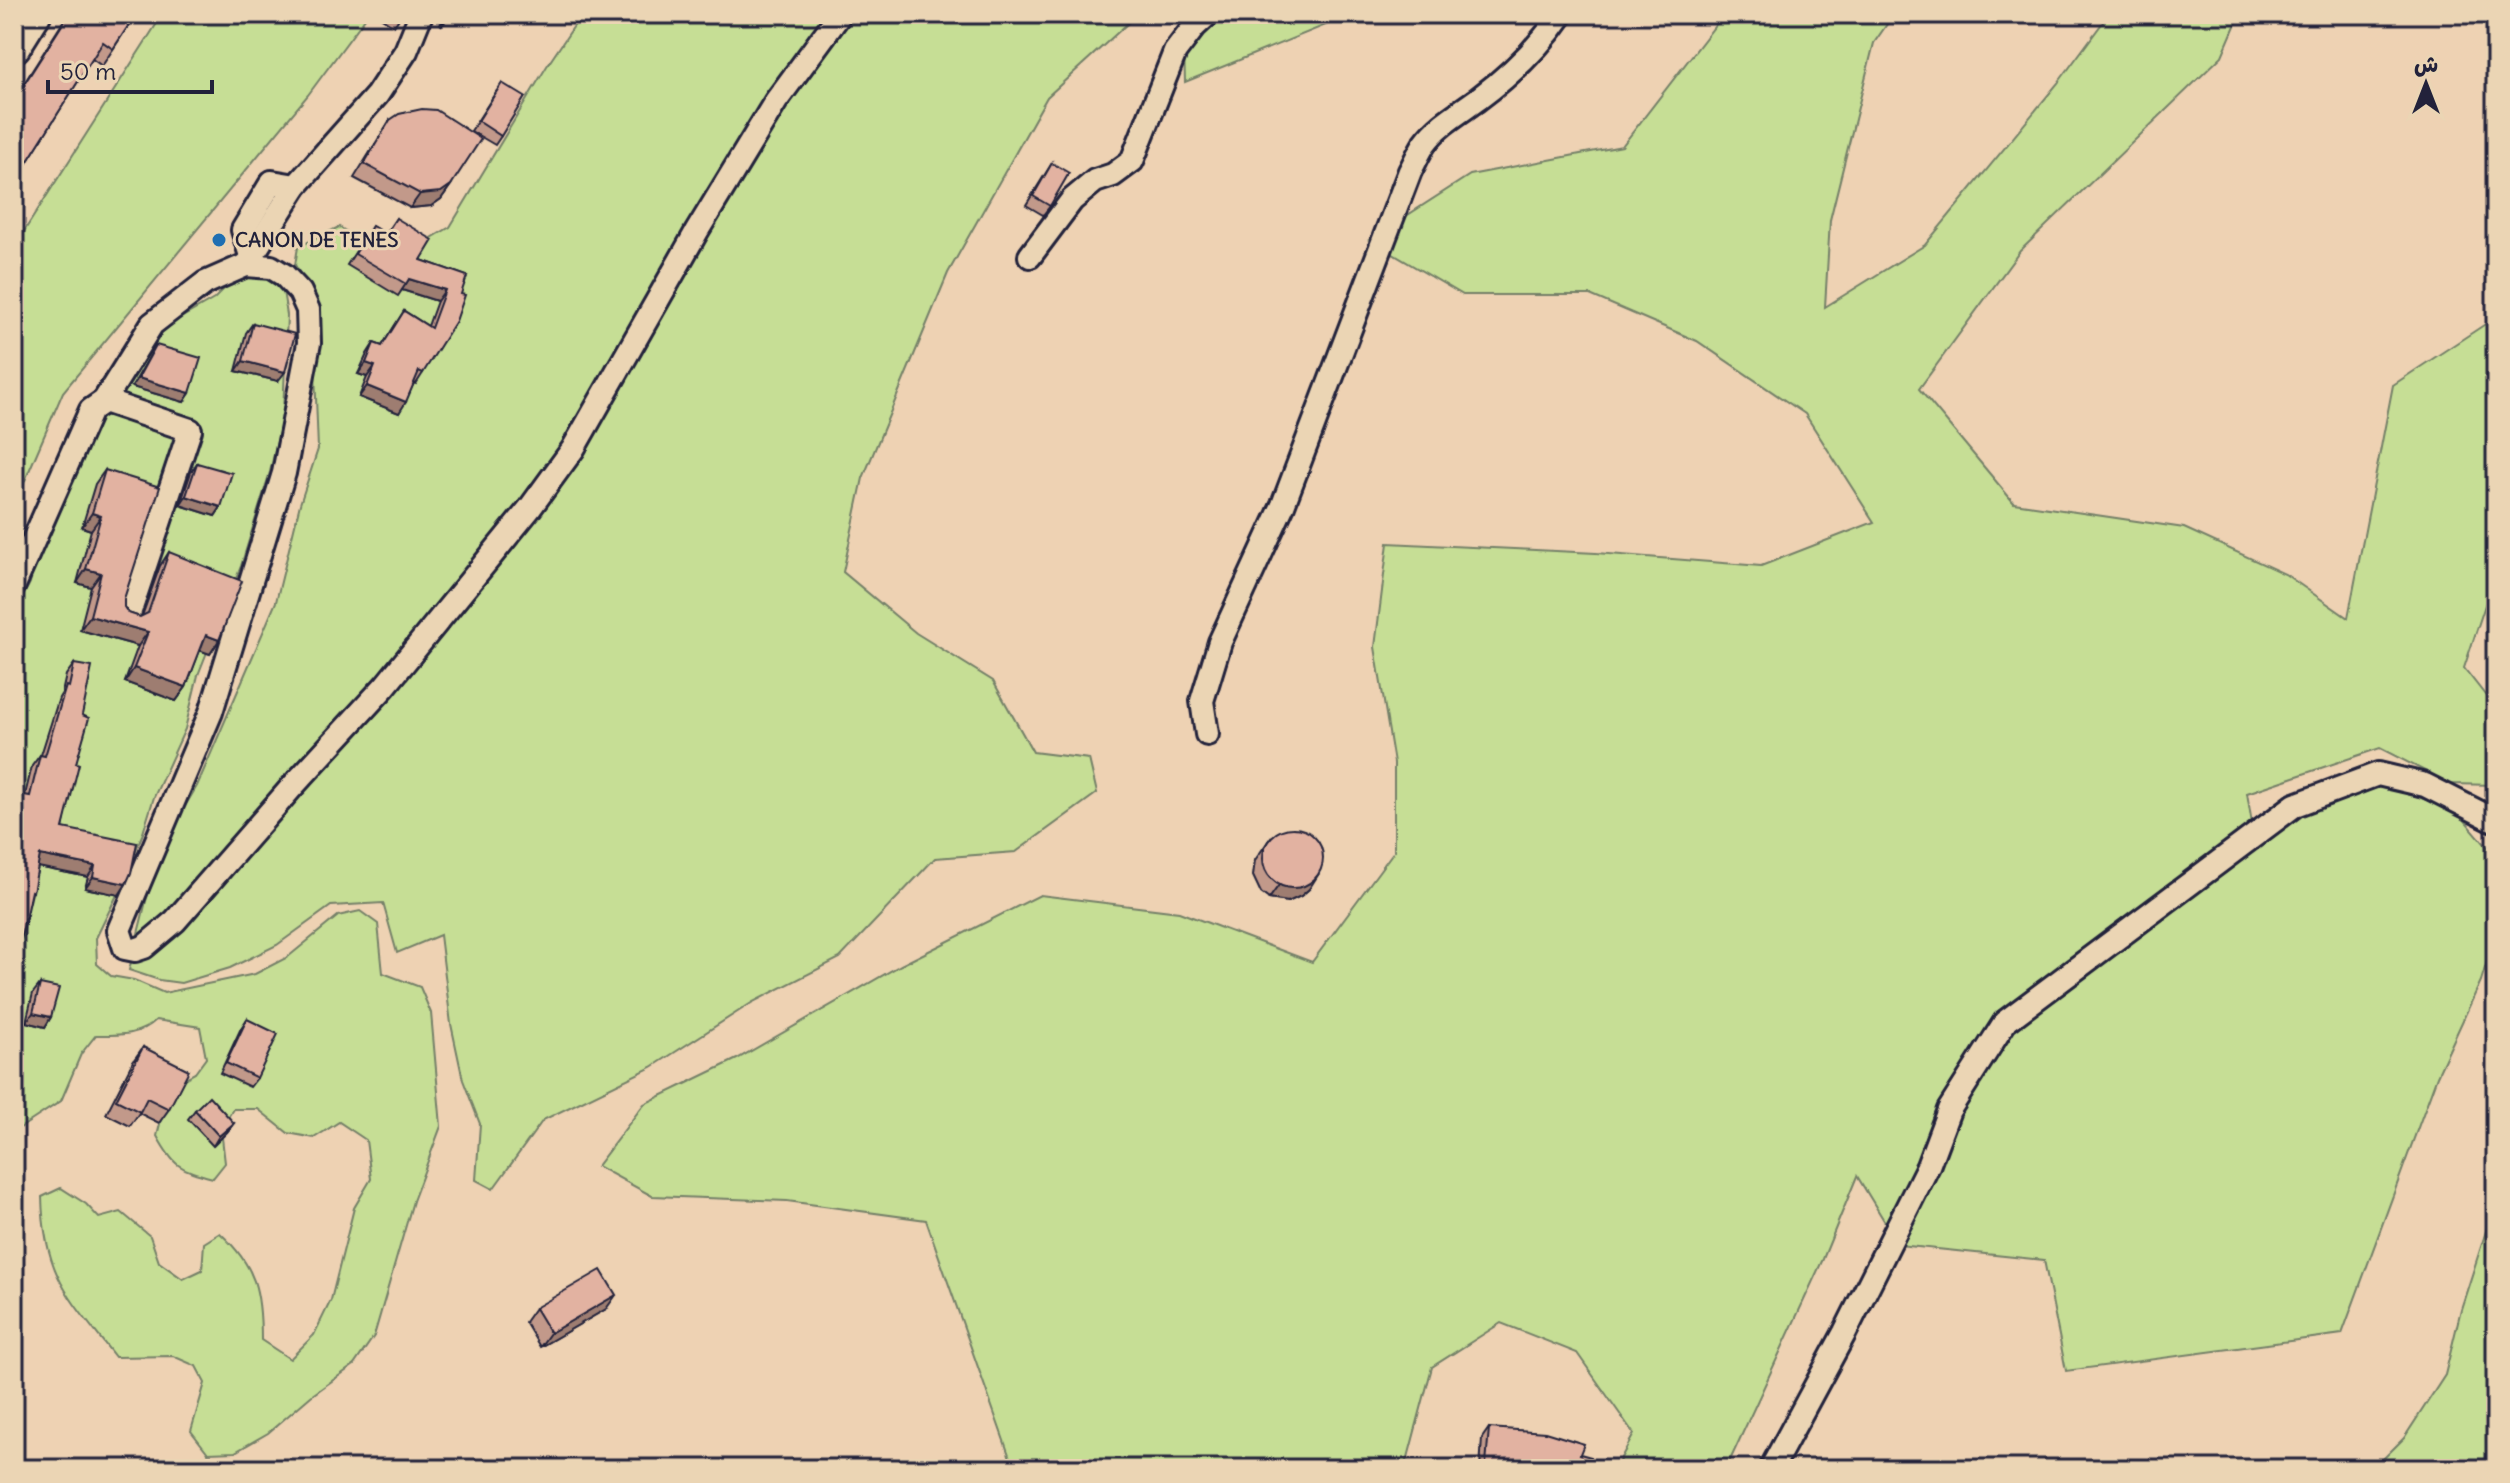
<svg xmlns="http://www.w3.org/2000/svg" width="2510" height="1483" font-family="Delius,'Playpen Sans Arabic',sans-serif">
<rect width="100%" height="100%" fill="#eed2b3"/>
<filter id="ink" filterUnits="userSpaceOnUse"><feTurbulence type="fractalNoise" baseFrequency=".0125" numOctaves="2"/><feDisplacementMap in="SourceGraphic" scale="16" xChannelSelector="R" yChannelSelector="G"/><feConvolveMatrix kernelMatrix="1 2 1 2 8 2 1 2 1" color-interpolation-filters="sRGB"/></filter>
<g filter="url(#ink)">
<g fill="#c6de95" stroke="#748068" stroke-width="2">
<path d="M163 14H368L308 95 63 392 14 506V247Z"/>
<path d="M582 14H1138L1047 97 948 273 863 478 843 572 916 633 993 681 1033 752 1089 759 1097 793 1016 852 935 858 840 958 753 1002 652 1067 543 1120 493 1189 476 1180 480 1124 463 1080 451 1024 440 935 397 953 383 903 331 906 277 945 230 968 181 983 159 980 129 970 147 897 175 823 197 786 276 602 300 504 318 449 312 294 295 265 298 247 339 227 393 261 450 227 547 66Z"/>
<path d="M1183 14H1371L1343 18 1185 82Z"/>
<path d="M1724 14H1894L1874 43 1830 220 1825 307 1925 245 2058 83 2109 14H2240L2222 56 2020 251 1919 389 2014 503 2184 528 2285 574 2348 618 2393 385 2496 317V572L2464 668 2496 709V785L2450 784 2380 748 2247 793 2254 836 2374 781 2457 811 2496 857V932L2481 981 2437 1076 2342 1334 2066 1371 2044 1260 1899 1245 1857 1176 1823 1259 1726 1469H1615L1634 1434 1577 1353 1501 1323 1432 1367 1405 1469H1014L926 1220 787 1201 652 1196 597 1166 644 1104 737 1059 901 965 1040 895 1179 912 1312 962 1394 851V763L1375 647 1388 543 1596 553 1761 566 1874 522 1805 414 1697 341 1590 295H1463L1369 240 1470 175 1622 146Z"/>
<path d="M238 275 266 277 283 291 287 315 283 415 270 472 241 566 198 675 185 729 154 797 143 833 117 895 96 938 97 964 111 976 134 980 164 993 255 974 288 957 338 916 360 911 378 924 383 973 420 987 431 1013 441 1126 413 1201 374 1336 354 1365 311 1396 268 1433 235 1452 208 1453 191 1431 205 1383 196 1366 173 1356 115 1357C70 1298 44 1277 42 1197L61 1188 86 1204 99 1218 121 1212 150 1236 159 1262 183 1279 202 1270 204 1243 220 1233C256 1266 261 1292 261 1340L290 1359 314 1335 331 1300 354 1208 371 1179 366 1140 339 1122 314 1138 288 1133 258 1109H233L221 1129 225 1163 213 1178C179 1169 174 1167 157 1136L169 1087 195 1073 206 1058 200 1027 156 1020C140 1036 118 1035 96 1035L81 1054 61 1101 14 1132V614L30 583 45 501 73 441 158 331 214 299Z"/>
<path d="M2496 1200V1469H2373L2404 1438 2445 1375 2461 1309Z"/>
</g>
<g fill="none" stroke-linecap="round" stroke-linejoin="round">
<defs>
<g id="street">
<path d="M251 256 243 230 272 182 296 186"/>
<path d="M1030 256 1072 200 1095 181 1113 175 1132 161 1175 52 1194 27 1208 14"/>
<path d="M246 265 296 186 377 95 406 51 421 14"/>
<path d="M104 401 190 430 128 617"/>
<path d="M14 585 91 410 104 401 152 324 205 283 246 265 271 267 284 275 300 292 308 310 309 343 284 473 211 712 119 930 125 948 135 950 144 947 175 921 291 788 385 686 530 508 573 449 697 231 776 101 840 14"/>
<path d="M1207 734 1202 701 1220 642 1283 505 1410 171C1415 162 1419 152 1425 143 1439 124 1459 113 1478 99 1509 76 1540 46 1562 14"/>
<path d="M1771 1469 1845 1332 1928 1166 1949 1110 2005 1022 2295 805 2378 774 2425 785 2496 821"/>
</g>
<path id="secondary" d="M14 46 34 14"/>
</defs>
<use href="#street" stroke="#22223b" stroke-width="28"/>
<use href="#secondary" stroke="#22223b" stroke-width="38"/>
<path stroke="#22223b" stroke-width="4" stroke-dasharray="6 6" stroke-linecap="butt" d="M440 25 455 14"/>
<use href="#street" stroke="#ebd5b4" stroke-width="22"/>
<use href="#secondary" stroke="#ebd5b4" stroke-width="32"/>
</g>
<g fill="#c2998a" stroke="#22223b" stroke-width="2">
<path d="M68 14H136L102 66 92 59 14 183V99Z"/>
<path d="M376 14H402L394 26Z"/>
<path d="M496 92 501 136 495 145 471 131Z"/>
<path d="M390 120 451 185 441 199 431 206 410 208 354 178Z"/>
<path d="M1052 163 1050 206 1043 215 1026 205Z"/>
<path d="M396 218 421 260 467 276 423 373 416 384 414 383 399 413 359 397 367 377 358 374 367 354 374 343 382 346 404 311 428 326 437 301 402 290 398 296 347 265 372 226 385 234Z"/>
<path d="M253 323 278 381 236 371 246 333Z"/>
<path d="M156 345 190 393 184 402 132 387Z"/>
<path d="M197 463 221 507 215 516 180 505 191 472Z"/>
<path d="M105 470 124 599V607L128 613 140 617 142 616 160 566 169 552 219 640 210 654 200 650 186 687 176 701 125 682 138 646 80 630 91 587 77 583 91 530 82 527 95 484Z"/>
<path d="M74 664 82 715 76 763 63 828 126 884 119 895 85 888 88 877 38 867 14 970V801L19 794 25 795 32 766 40 755H41L59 698 62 693 66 675Z"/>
<path d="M1271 837 1309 889 1301 896 1288 902 1269 899 1261 893 1253 876 1255 860Z"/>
<path d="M40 984 51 1017 45 1027 26 1022 33 993Z"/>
<path d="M247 1019 257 1078 250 1087 220 1073 241 1028Z"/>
<path d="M143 1047 169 1109 159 1123 139 1113 130 1126 106 1114 133 1061Z"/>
<path d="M195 1110 234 1123 227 1132 213 1146 188 1119Z"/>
<path d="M535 1308 606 1309 540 1347 525 1322Z"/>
<path d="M1489 1428 1580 1454 1588 1469H1480L1482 1438Z"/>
</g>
<g fill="#9e7d71" stroke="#22223b" stroke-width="2">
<path d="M451 185 441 199 431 206 410 208 420 194Z"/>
<path d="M409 279 445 290 437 301 402 290Z"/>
<path d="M243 361 285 372 278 381 236 371Z"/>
<path d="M366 363 375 366 367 377 358 374Z"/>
<path d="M138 378 190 393 184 402 132 387Z"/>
<path d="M367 386 406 402 399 413 359 397Z"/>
<path d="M186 496 221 507 215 516 180 505Z"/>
<path d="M92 513 101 516 91 530 82 527Z"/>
<path d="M86 569 101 573 91 587 77 583Z"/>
<path d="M90 616 148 632 138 646 80 630Z"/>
<path d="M206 635 219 640 210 654 196 649Z"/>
<path d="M134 668 186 687 176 701 125 682Z"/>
<path d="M40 855 95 866 88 877 33 866Z"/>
<path d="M1318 875 1309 889 1301 896 1288 902 1269 899 1279 885Z"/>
<path d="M93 877 126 884 119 895 85 888Z"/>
<path d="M33 1013 51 1017 45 1027 26 1022Z"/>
<path d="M234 1123 227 1132 213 1146 219 1136Z"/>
<path d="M616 1295 606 1309 540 1347 550 1333Z"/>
<path d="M1486 1464 1550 1468 1483 1469Z"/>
</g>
<g fill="#e2b2a1" stroke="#22223b" stroke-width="2">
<path d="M69 14H136L113 49 103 42 14 183V100Z"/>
<path d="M502 83 525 97 501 136 478 121Z"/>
<path d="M422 109 436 110 481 139 451 185 441 192 420 194 364 164 390 120 399 114Z"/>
<path d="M1052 163 1069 173 1050 206 1033 196Z"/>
<path d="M396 218 433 240 421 260 467 276 461 294 465 295 456 321 423 373 419 371 406 402 367 386 375 366 366 363 374 343 382 346 404 311 431 328 445 290 409 279 406 284 355 254 372 226 386 234Z"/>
<path d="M253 323 295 334 285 372 243 361Z"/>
<path d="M156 345 201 358 190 393 138 378Z"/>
<path d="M197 463 232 473 221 507 186 496Z"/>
<path d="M105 470 160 487 124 599V607L128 613 140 617 148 613 169 552 242 581 219 640 206 635 186 687 134 668 148 632 90 616 101 573 86 569 101 516 92 513Z"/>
<path d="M74 664 92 667 82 715 89 718 76 763 79 764 63 828 137 843 131 873 126 884 93 877 95 866 40 855 33 892 31 891 14 970V816L19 794 30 796 40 755 45 756 66 686 69 687Z"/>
<circle cx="1293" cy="858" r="30"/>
<path d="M40 984 59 988 51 1017 33 1013Z"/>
<path d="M247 1019 278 1034 257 1078 226 1063Z"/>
<path d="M143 1047 189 1070 169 1109 147 1098 140 1112 116 1100Z"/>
<path d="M209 1096 234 1123 219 1136 195 1110Z"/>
<path d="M601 1270 616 1295 550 1333 535 1308Z"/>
<path d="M1489 1428 1545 1432 1584 1444 1580 1454 1591 1457 1588 1469H1550L1486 1464Z"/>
</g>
</g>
<circle fill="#1f6fb2" stroke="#ebd5b4" stroke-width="3" cx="219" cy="240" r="8"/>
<g text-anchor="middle" stroke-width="6" stroke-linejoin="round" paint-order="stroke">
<g font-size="20" font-weight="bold" fill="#22223b" stroke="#ebd5b4" text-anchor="start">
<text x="235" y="247">CANON DE TENES</text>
</g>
</g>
<rect width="2510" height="1483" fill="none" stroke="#ebd5b4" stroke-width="48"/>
<rect x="24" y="24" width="2462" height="1435" fill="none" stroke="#22223b" stroke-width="3" filter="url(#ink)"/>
<g transform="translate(2426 84)" stroke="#ebd5b4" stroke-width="6" paint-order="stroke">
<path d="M0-6L14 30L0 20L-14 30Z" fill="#22223b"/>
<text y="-12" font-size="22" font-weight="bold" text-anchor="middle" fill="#22223b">ش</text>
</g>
<path d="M48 80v12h164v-12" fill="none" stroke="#22223b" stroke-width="4"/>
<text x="60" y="80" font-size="24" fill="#22223b" stroke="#ebd5b4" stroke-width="6" paint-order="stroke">50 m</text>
</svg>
